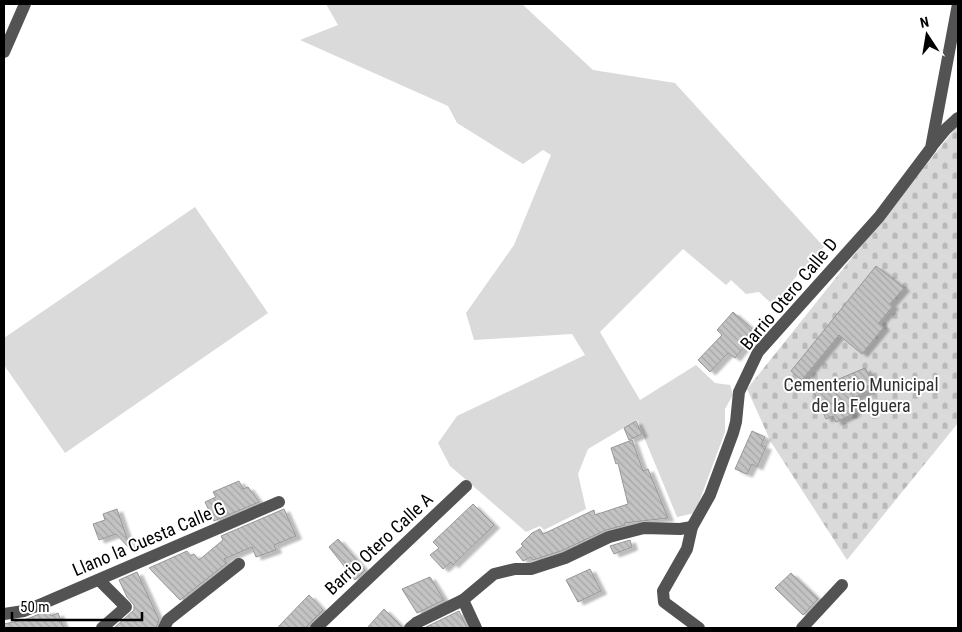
<svg xmlns="http://www.w3.org/2000/svg" width="962" height="632" font-family="'Roboto Condensed',sans-serif">
<defs>
<pattern id="cemetery-stones" width="16" height="16" patternUnits="userSpaceOnUse" patternTransform="scale(1.25)"><rect width="16" height="16" fill="#dadada"/><path d="M2 7V4a2 2 0 0 1 4 0v3zM10 15v-3a2 2 0 0 1 4 0v3z" fill="#b9b9b9"/></pattern>
<pattern id="building-back-hatch" width="6" height="6" patternUnits="userSpaceOnUse" patternTransform="scale(1.25)"><rect width="6" height="6" fill="#c3c3c3"/><path d="M-1 5l2 2M0 0l6 6M5-1l2 2" fill="none" stroke="#a6a6a6"/></pattern>
<filter id="shadow"><feDropShadow dx="5.5" dy="3" stdDeviation="1" flood-color="#0004"/></filter>
</defs>
<rect width="100%" height="100%" fill="#fff"/>
<g fill="#dadada">
<path d="M326 4H522L593 70 675 83 824 247 799 273 773 305 759 292 746 294 731 280 726 285 683 249 600 332 640 400 696 365 715 383 730 385 733 395 725 409V432L695 513 677 517 637 420 588 449 578 474 586 509 544 530 540 526 526 532 450 466 438 443 457 416 585 355 572 334 474 340 466 313 514 245 551 155 543 150 523 164 457 123 448 106 300 40 338 25Z"/>
<path d="M195 207 268 313 65 453 4 365V338Z"/>
</g>
<path fill="url(#cemetery-stones)" d="M958 125V423L847 560 771 442 747 389Z"/>
<g fill="url(#building-back-hatch)" stroke="#979797" filter="url(#shadow)">
<path d="M876 266 904 288 890 304 893 306 879 323 884 327 862 354 839 335 802 380 791 371Z"/>
<path d="M733 312 756 332 735 358 728 353 710 372 698 360 722 335 717 330Z"/>
<path d="M865 368 873 384 867 386 869 390 856 397 859 403 852 406 855 413 836 422 833 416 826 419 813 390Z"/>
<path d="M636 421 642 434 629 440 624 428Z"/>
<path d="M752 431 765 437 761 445 766 447 757 467 752 464 747 474 735 469Z"/>
<path d="M632 440 643 471 648 469 668 518 624 523 625 525 606 530 561 551 533 560 531 557 523 561 516 552 523 546 521 544 532 533 540 529 543 534 594 510 595 515 628 504 618 463 616 464 611 448Z"/>
<path d="M239 481 243 489 248 487 259 502 214 521 205 502 216 497 213 492Z"/>
<path d="M473 504 494 525 453 565 451 562 443 569 430 555 439 548 433 542Z"/>
<path d="M117 509 131 550 116 534 99 540 93 524 105 520 103 514Z"/>
<path d="M284 509 296 536 274 545 276 550 256 557 252 547 224 559 227 563 180 600 149 568 187 551 191 556 194 554 199 560 223 540 221 536Z"/>
<path d="M338 539 365 570 355 580 329 547Z"/>
<path d="M630 540 632 547 614 554 610 546Z"/>
<path d="M590 569 601 591 578 602 566 580Z"/>
<path d="M137 572 159 620 156 628H114L134 610V605L127 597 119 580Z"/>
<path d="M791 573 818 599 803 615 775 588Z"/>
<path d="M430 577 444 600 417 613 402 589Z"/>
<path d="M309 595 323 610 305 628H277Z"/>
<path d="M384 609 402 627V628H367Z"/>
<path d="M49 610 51 616 58 613 64 628H4V624L27 619Z"/>
<path d="M459 611 467 628 426 627Z"/>
</g>
<g fill="none" stroke-linecap="round" stroke-linejoin="round">
<g stroke="#535353" stroke-width="12">
<path d="M4 52 25 4"/>
<path d="M932 146 946 129 958 118"/>
<path d="M99 580 126 607 102 628"/>
<path d="M463 600 476 628"/>
<path d="M4 614 24 611 44 603 279 502"/>
<path d="M164 628 168 620 239 564"/>
<path d="M316 628 466 486"/>
<path d="M410 628 416 623 463 600 494 574 515 569H531L565 558 609 537 644 528 680 529 692 527"/>
<path d="M699 628 664 602 663 591 687 549 692 527 710 495 733 433 736 422 739 392 758 352 879 217 931 148 958 4"/>
<path d="M802 628 842 585"/>
</g>
</g>
<g text-anchor="middle" stroke-width="4" stroke-linejoin="round" paint-order="stroke">
<g font-size="18" fill="#000" stroke="#fff">
<text transform="translate(789 294) rotate(-50)" y="6">Barrio Otero Calle D</text>
<text transform="translate(149 539) rotate(-23)" y="6">Llano la Cuesta Calle G</text>
<text transform="translate(379 544) rotate(-43)" y="6">Barrio Otero Calle A</text>
</g>
<g font-size="18" fill="#313131" stroke="#fff">
<text x="861" y="391">Cementerio Municipal<tspan x="861" dy="21">de la Felguera</tspan></text>
</g>
</g>
<rect width="962" height="632" fill="none" stroke="#000000" stroke-width="10"/>
<g transform="translate(927 35) rotate(348)" stroke="#ffffff" stroke-width="4" paint-order="stroke">
<path d="M0-4L9 19L0 12L-9 19Z" fill="#000000"/>
<text y="-8" font-size="14" font-weight="bold" text-anchor="middle" fill="#000000">N</text>
</g>
<path d="M12 612v8h130v-8" fill="none" stroke="#000000" stroke-width="2.5"/>
<text x="20" y="612" font-size="15" fill="#000000" stroke="#ffffff" stroke-width="4" paint-order="stroke">50 m</text>
</svg>
